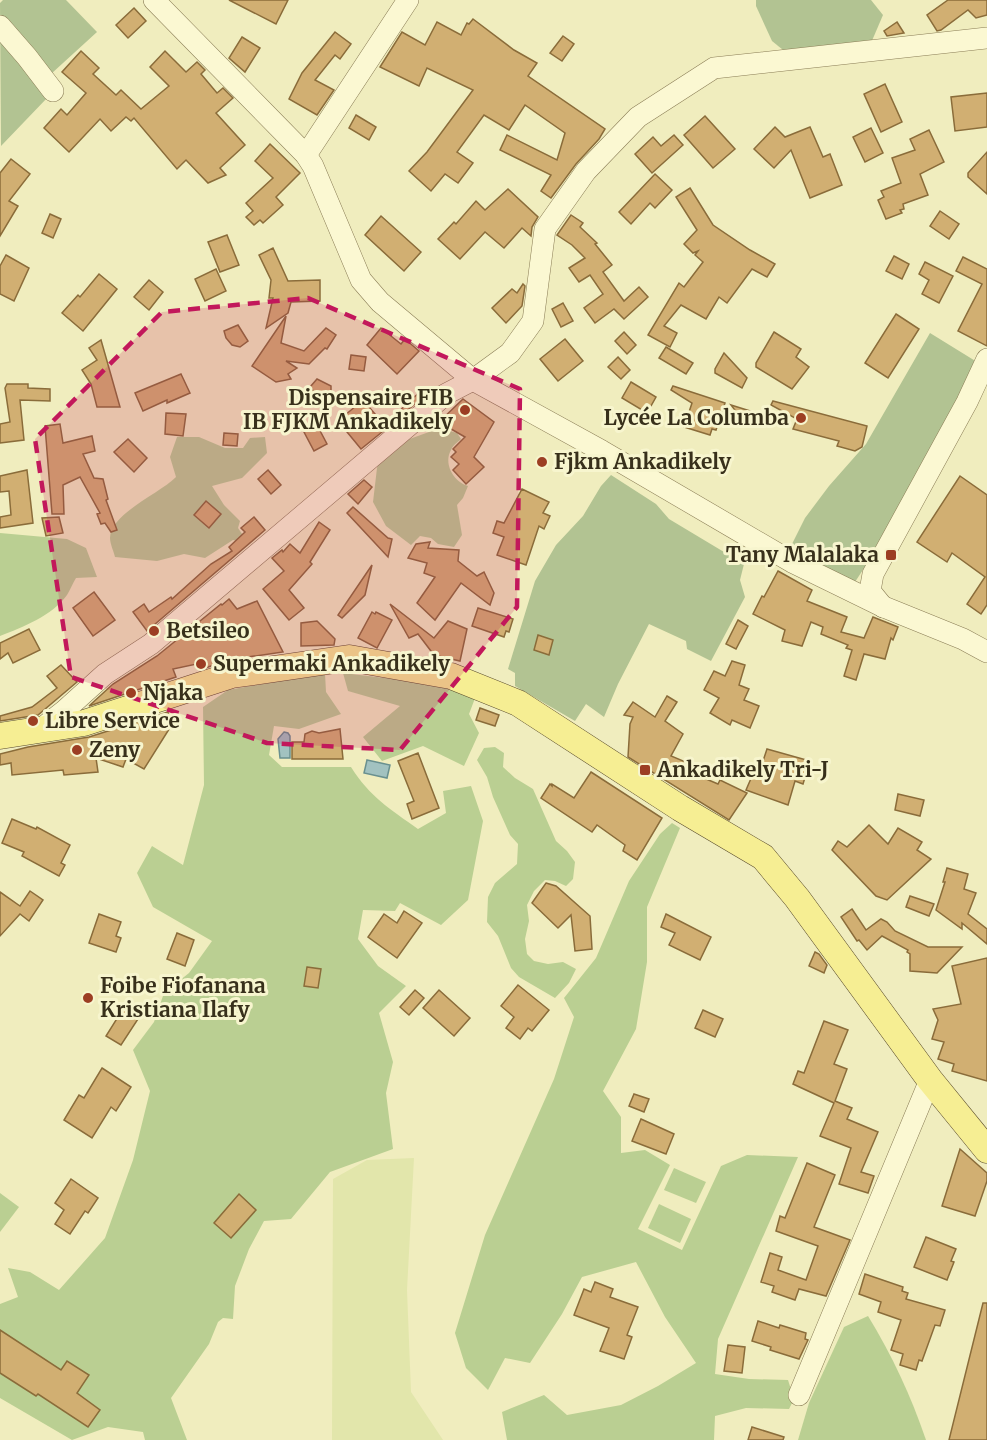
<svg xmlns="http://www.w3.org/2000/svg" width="987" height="1440" font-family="Merriweather,serif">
<rect width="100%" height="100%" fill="#f0edbe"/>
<path fill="#e2e6ab" d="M414 1158 407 1290 411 1392 443 1440H332L333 1179 367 1160Z"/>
<g fill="#bacf92">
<path d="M440 428 457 433 461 439C458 442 453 445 451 450 443 464 454 482 468 486L463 498 457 505 462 535 454 547 438 544 431 538 420 536 411 545 386 526 373 502 377 468 380 455 393 445Z"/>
<path d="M177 437H199L225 448H243L250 438 265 437 267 453 242 478 212 486 224 505 240 521 238 528 249 544 233 540 205 558 184 554 157 561 115 557C114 552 110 544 110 538 110 514 159 494 176 477L170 457Z"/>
<path d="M0 533 67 539 86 548 97 577 76 578C73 583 70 590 67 595 52 616 23 627 0 636Z"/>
<path d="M325 673 326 692 341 714 299 729 274 726 269 755 282 767H351C370 797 390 809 418 829L446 813 443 791 471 786 483 821 468 900 441 925 400 903 395 911 363 910 358 939 378 966 406 986 379 1013 393 1062 386 1093 393 1149 330 1172 291 1219 264 1221 249 1249 235 1286 233 1319 223 1318 218 1322 209 1344 171 1398 187 1440H145L143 1432 108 1427 72 1440 0 1398V1304L18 1297 8 1268 30 1272 59 1290 105 1238 133 1160 150 1091 133 1050 154 1022 164 993 189 973 212 941 153 907 137 873 152 846 183 865 204 785 203 707 228 690Z"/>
<path d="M343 673 435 684 477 693 469 714 479 733 464 766 423 746 382 761 363 737 400 706 348 691Z"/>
<path d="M495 747 504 753 503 767 515 778 533 789 556 841 567 851 575 862 573 879 566 886 555 881 545 880 534 891 527 905 529 921 525 939 527 954 534 961 548 964 563 962 576 969 569 983 555 998 519 977 511 968 498 936 487 922 488 897 495 883 517 864 518 844 510 835 493 797 487 777 477 760 484 748Z"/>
<path d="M672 823 680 828 647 907V962L636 1029 603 1091 621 1117V1153L645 1150 670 1165 638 1229 682 1250 721 1166 747 1155 798 1157 718 1339 715 1374 749 1379 788 1380 794 1399 789 1409 746 1408 715 1416 714 1440H507L502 1412 544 1395 567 1415 621 1405 658 1386 696 1363 665 1317 636 1262 582 1277 562 1314 530 1363 505 1358 488 1390 466 1368 455 1333 485 1235 554 1079 574 1017 564 998 596 958 629 881 660 834Z"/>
<path d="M674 1168 706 1182 696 1203 664 1190Z"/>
<path d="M0 1193 19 1207 0 1232Z"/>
<path d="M659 1204 691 1219 680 1243 648 1228Z"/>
<path d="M868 1316C892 1355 911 1396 926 1440H798L809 1403 844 1327Z"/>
</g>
<g fill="#b2c392">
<path d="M3 0H66L97 32 40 84 48 97 1 146 0 3Z"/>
<path d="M756 0H871L883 15 871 43 788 54 772 41 756 6Z"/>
<path d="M930 333 977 362 894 522 855 582 787 554 805 518 829 486 866 444Z"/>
<path d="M611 475 656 504 669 519 744 564 740 580 745 597 711 661 687 649 686 641 649 624 618 684 604 717 586 704 575 721 515 686V673L508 669 535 581 556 545 583 516 601 486Z"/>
</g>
<g fill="#a2c2c0" stroke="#69908f" stroke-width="1.5">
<path d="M284 732 288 733 290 736V758H280L278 739Z"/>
<path d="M367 760 390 765 387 778 364 773Z"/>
</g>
<g fill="#d1af72" stroke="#8a6c3a" stroke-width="1.5">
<path d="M229 0H288L276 24Z"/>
<path d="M948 0H987V15L976 18 968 10 941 30 937 31 927 15Z"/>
<path d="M134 8 146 21 128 38 116 25Z"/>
<path d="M473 19 514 50 537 63 528 76 605 129 599 139 576 164 551 198 541 191 551 175 500 150 507 135 557 160 565 133 525 105 509 130 484 115 457 152 473 163 458 183 445 174 431 191 409 171 427 152 473 90 427 68 419 86 380 67 402 32 425 45 437 22 461 35 467 23 469 24Z"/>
<path d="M897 22 904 33 887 36 884 31Z"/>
<path d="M335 32 351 44 340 59 335 55 315 80 334 90 317 115 289 99 302 73Z"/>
<path d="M563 36 574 44 562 61 550 53Z"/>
<path d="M242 37 260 48 245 72 229 58Z"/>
<path d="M81 51 99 68 93 74 116 95 121 90 141 109 169 86 150 67 165 51 186 72 197 62 205 70 201 74 217 93 223 88 233 98 216 113 245 145 220 168 226 175 208 183 186 160 177 169 134 118 131 121 126 117 111 131 100 119 69 152 44 128 61 109 67 115 86 93 62 72Z"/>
<path d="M885 84 902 122 881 132 864 94Z"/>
<path d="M987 93V127L955 131 951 97Z"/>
<path d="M356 115 376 127 369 140 349 128Z"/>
<path d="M705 116 735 149 713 168 684 135Z"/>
<path d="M775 127 785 137 810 127 823 157 830 154 842 185 810 198 791 150 774 168 754 149Z"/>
<path d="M871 128 883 153 865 162 853 137Z"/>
<path d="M929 130 944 162 920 174 928 195 903 204 904 209 900 210 902 213 886 219 878 200 884 197 881 191 901 183 892 158 915 150 910 139Z"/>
<path d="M674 135 683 145 652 173 635 154 653 137 661 146Z"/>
<path d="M270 144 300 173 276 197 283 205 263 223 260 220 254 225 246 217 253 211 246 203 273 178 255 161Z"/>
<path d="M987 152V194L968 177V173Z"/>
<path d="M11 159 30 174 9 201 18 206 0 236V173Z"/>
<path d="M655 174 672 190 655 208 650 203 631 224 619 212Z"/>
<path d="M690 188 713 225 750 250 775 264 767 277 752 269 727 303 719 297 706 319 681 305 664 326 677 333 670 347 648 335 679 283 684 287 703 262 695 255 698 251 693 253 684 244 697 230 676 197Z"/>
<path d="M508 189 538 217 532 227 531 236 522 228 504 248 485 232 460 259 438 239 454 222 456 224 476 201 485 210Z"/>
<path d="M940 211 959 224 949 239 930 226Z"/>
<path d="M50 214 61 219 53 238 42 233Z"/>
<path d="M571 215 583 223 580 227 597 243 595 244 612 265 603 272 624 301 639 287 648 297 624 319 614 309 595 323 584 308 603 294 590 275 579 282 569 268 585 258 572 245 557 235Z"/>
<path d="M381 216 421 252 404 271 365 235Z"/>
<path d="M227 235 239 265 220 272 208 242Z"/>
<path d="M273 248 288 281 320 280V301L291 302 288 313 266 328 273 298H269L271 280 259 255Z"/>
<path d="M6 255 29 268 14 301 0 294V266Z"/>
<path d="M894 256 909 264 902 279 886 271Z"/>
<path d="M963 257 987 269V346L958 331 982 284 956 271Z"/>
<path d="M925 262 953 276 939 303 922 294 929 280 919 274Z"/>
<path d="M216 269 226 291 205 301 195 279Z"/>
<path d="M99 274 117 289 83 331 62 313 78 295 80 297Z"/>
<path d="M149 280 163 292 149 310 134 297Z"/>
<path d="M523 284 525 286 522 306 506 323 492 308 512 289 517 293Z"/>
<path d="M563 303 573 321 561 327 552 309Z"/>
<path d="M896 314 919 329 888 378 865 363Z"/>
<path d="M286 316 281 343 304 351 326 328 336 335 327 349 325 348 309 364 286 361 297 368 288 374 291 379 276 382 252 366Z"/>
<path d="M238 325 248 341 240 347 232 345 226 338 224 331Z"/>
<path d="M381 328 401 344 405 339 419 351 397 374 367 345Z"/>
<path d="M624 332 636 345 627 354 615 341Z"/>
<path d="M774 332 801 349 796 357 809 367 792 389 756 367V363Z"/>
<path d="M565 339 583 361 558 381 540 359Z"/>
<path d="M101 340 105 354 120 407H97L91 384 82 370 97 360 89 348Z"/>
<path d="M666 347 693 363 686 374 659 358Z"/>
<path d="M724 353 747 378 742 388 715 373V369Z"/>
<path d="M351 355 366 357 364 371 349 369Z"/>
<path d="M618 357 630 370 621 379 608 367Z"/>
<path d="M181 374 190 393 167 403V400L143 411 135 393Z"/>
<path d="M317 379 331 386V391L324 404 310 387Z"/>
<path d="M631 382 656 397 647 413 622 398Z"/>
<path d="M7 384H28V388L50 389V401L20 400 24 440 0 443V424L10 422 5 388Z"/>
<path d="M673 386 725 403 716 430 712 429 710 435 684 427 692 403 671 390Z"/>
<path d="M424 388 428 393 397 419 394 416Z"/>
<path d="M463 399 494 422 474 457 484 467 466 484 453 470 459 464 451 457 456 452 453 449 465 437 439 422Z"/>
<path d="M363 400 387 428 361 449 338 421Z"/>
<path d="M773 401 867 426 862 447 855 451 837 446 839 441 793 429 797 419 771 405Z"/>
<path d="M731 405 760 414 746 425Z"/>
<path d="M166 413 186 414 183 436 165 434Z"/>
<path d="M60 424 63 443 92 436 95 451 83 454 94 478 103 479 108 499 106 500 117 530 111 532 105 523 101 524 97 514 100 513 80 477 63 485 64 514H52L45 426Z"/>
<path d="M317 425 327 444 314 451 304 432Z"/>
<path d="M224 433 238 434 237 446 223 445Z"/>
<path d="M128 439 147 458 134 472 114 452Z"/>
<path d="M27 470 33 523 0 528V517L11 515 9 491 0 492V476Z"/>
<path d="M268 470 281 485 271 494 258 479Z"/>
<path d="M960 476 987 495V605L981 614 967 604 985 577 952 553 947 562 917 542Z"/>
<path d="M364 480 372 487 358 504 348 494Z"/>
<path d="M522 489 549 502 543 513 550 516 544 529 539 526 526 565 497 555 504 537 493 533 497 521 504 523Z"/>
<path d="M206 501 221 514 209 528 194 515Z"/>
<path d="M353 507 388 538 392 539 388 557 347 513Z"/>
<path d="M59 517 63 533 46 536 42 518Z"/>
<path d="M254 517 265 530 147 631 133 612 144 604 149 612 171 597 172 599 211 564 232 551 229 547 245 532 241 528Z"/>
<path d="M319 522 330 530 310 562 312 564 289 590 304 608 289 620 263 589 284 571 272 558 282 550 283 552 290 544 300 553Z"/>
<path d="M430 542 428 548 459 550 458 561 477 576 484 572 494 593 490 605 461 583 435 620 417 603 435 577 424 573 427 563 408 558 416 544Z"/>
<path d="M372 565 365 595 342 618 338 615Z"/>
<path d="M778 571 812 590 807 601 847 617 841 632 864 638 873 617 898 627 893 640 891 638 885 659 864 654 856 680 844 676 852 650 846 648 848 645 821 634 823 627 811 622 802 646 782 641 785 630 753 614 762 596 764 597Z"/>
<path d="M94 592 115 620 93 636 73 608Z"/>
<path d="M229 599 237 609 257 601 283 652 227 660 203 669 201 663 173 669 176 677 89 706 113 684 157 656 221 604 222 605Z"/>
<path d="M390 604 434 638 448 621 467 629 460 661 434 655 418 634 409 638Z"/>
<path d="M478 608 513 619 509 632 506 631 504 637 472 626Z"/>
<path d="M372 612 375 614 376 612 392 620 377 648 358 638Z"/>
<path d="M738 620 748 626 736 649 726 644Z"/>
<path d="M317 621 335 639 334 645 301 646V623Z"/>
<path d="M29 629 40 650 13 663 8 653 0 659V643Z"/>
<path d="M538 635 553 640 549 655 534 650Z"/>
<path d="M732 661 745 665 739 685 749 689 744 700 759 706 750 728 732 720 730 725 710 713 719 698 704 690 714 671 725 676Z"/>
<path d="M61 665 77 682 38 715 0 721V716L32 707 57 688 47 676Z"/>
<path d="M667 696 677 702 665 721 683 734 671 756 695 766 692 773 718 784 720 780 747 793 729 820 628 757 630 724 633 717 624 715 633 702 655 717Z"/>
<path d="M480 708 499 715 495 726 476 720Z"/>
<path d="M168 712 171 726 144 769 126 759 123 767 96 758 98 772 64 775 63 770 12 775 11 763 0 765V754L28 747 89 737Z"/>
<path d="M340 729 343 759H292V742H304L305 734 312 731 319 733Z"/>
<path d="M767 749 810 761 803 784 795 781 788 805 746 790 756 767 760 770Z"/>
<path d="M418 753 439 808 412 819 407 804 414 801 398 761Z"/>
<path d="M591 772 662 818 637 860 623 851 625 845 597 825 592 832 541 798 550 784 552 786V784L574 798Z"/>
<path d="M898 794 924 800 920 816 895 810Z"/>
<path d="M12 819 36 829 37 827 70 845 61 863 65 865 59 876 22 856 24 852 2 843Z"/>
<path d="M869 825 888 844 898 828 922 842 917 850 931 859 887 900 876 896 832 850 838 841 847 847Z"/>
<path d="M947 868 968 874 964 889 976 893 968 914 987 929V944L962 923V929L936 910 945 882H943Z"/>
<path d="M546 883 556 886 590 916 592 949 575 951 571 915 558 928 532 903Z"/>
<path d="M30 891 43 900 29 921 20 914 0 936V892L20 906Z"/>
<path d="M910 896 934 904 929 916 906 907Z"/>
<path d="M852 909 866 930 881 919 887 922 895 931 928 947H962L937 973 910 971V954L907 952 908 950 882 936 867 950 859 940 857 941 841 917Z"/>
<path d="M404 911 422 923 397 958 368 937 384 914 397 923Z"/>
<path d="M99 914 121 922 116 936 121 938 116 952 89 943Z"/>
<path d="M666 914 711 937 700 960 669 945 675 933 661 927Z"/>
<path d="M177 933 194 940 185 966 167 959Z"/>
<path d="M815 952 819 954 827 965 824 973 809 966Z"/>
<path d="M987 958V1081L952 1071 954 1064 938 1059 944 1042 932 1039 938 1020 933 1009 961 1004 952 966Z"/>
<path d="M307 967 321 969 318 988 304 986Z"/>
<path d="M518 985 549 1010 532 1031 528 1028 520 1039 506 1028 514 1017 501 1006Z"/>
<path d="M415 990 424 998 409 1015 400 1007Z"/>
<path d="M439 990 470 1018 454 1036 423 1008Z"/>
<path d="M123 1009 138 1019 121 1045 106 1036Z"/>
<path d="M703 1010 723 1019 715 1037 695 1028Z"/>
<path d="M824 1021 848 1030 834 1064 847 1069 835 1101 852 1108 847 1119 878 1132 861 1172 874 1176 868 1193 839 1184 851 1148 820 1136 834 1103 793 1084 798 1071 804 1073Z"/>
<path d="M102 1068 131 1087 116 1111 111 1107 92 1138 64 1120 79 1095 84 1098Z"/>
<path d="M634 1094 649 1099 644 1112 629 1106Z"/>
<path d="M641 1119 674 1134 666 1154 632 1141Z"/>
<path d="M960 1149 987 1173V1181L975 1216 942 1206Z"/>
<path d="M807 1163 835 1175 814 1227 850 1240 826 1296 799 1289 795 1300 772 1292 774 1286 761 1282 770 1253 782 1257 778 1270 806 1280 818 1246 776 1231 780 1216 785 1218Z"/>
<path d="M71 1179 98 1198 88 1213 85 1211 70 1234 55 1224 64 1210 55 1203Z"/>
<path d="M239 1194 256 1210 231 1238 214 1223Z"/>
<path d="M926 1237 956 1249 951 1261 954 1262 947 1280 914 1267Z"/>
<path d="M865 1274 903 1287 902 1291 908 1293 906 1299 945 1310 940 1326 935 1325 922 1361 919 1360 916 1370 900 1365 903 1354 891 1350 901 1320 878 1312 881 1302 859 1294Z"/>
<path d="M595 1282 613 1289 610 1297 638 1307 627 1335 632 1337 624 1359 600 1351 609 1328 574 1315 584 1289 591 1292Z"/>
<path d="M983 1303H987V1440H949Z"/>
<path d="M758 1321 779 1328 780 1325 806 1333 805 1339 808 1340 799 1359 770 1350 771 1347 752 1341Z"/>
<path d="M0 1330 61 1370 67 1361 89 1375 77 1393 100 1410 88 1427 38 1394 36 1396 0 1373Z"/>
<path d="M728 1345 745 1347 742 1373 724 1371Z"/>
<path d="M752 1427 784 1437 783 1440H748Z"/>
</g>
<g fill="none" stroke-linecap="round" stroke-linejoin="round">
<defs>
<g id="minor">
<path d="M154 0 306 155 313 166 361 280 380 302 473 380 602 451 792 562 884 607 963 639 987 652"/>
<path d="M0 26 27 57 53 91"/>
<path d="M306 155 408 0"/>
<path d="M883 607 870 591 873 574 967 402 987 359"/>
<path d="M41 729 64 711 105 674 151 644 446 394 473 380 510 353 533 321 545 229 586 171 638 117 714 68 987 38"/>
<path d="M799 1395 930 1080"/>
</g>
<path id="major" d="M0 736 84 723 232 675 349 658 451 676 518 703 680 808 763 857 797 898 930 1080 987 1150"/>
</defs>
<use href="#minor" stroke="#8a7d56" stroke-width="22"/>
<use href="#major" stroke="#57492b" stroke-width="27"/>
<use href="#minor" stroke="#fbf8d2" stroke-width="21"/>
<use href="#major" stroke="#f6ee93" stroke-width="26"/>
</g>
<path fill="#c2185b" fill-opacity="0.2" stroke="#c2185b" stroke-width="4.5" stroke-dasharray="12 8" stroke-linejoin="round" d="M308 298 520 389 517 607 400 750 267 743 71 677 35 439 162 312Z"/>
<g fill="#9c3e23" stroke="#f7f5ce" stroke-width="2">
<circle cx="465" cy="410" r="6"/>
<circle cx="801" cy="418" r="6"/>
<circle cx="542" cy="462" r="6"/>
<rect x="885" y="549" width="12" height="12" rx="3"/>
<circle cx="154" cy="631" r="6"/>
<circle cx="201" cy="664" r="6"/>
<circle cx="131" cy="693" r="6"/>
<circle cx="33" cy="721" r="6"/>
<circle cx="77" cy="750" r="6"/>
<rect x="639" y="764" width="12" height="12" rx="3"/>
<circle cx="88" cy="998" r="6"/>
</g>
<g text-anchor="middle" stroke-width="6" stroke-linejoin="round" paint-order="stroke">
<g font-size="21" font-weight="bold" fill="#38301b" stroke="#f7f5ce" text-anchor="start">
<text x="453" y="405" text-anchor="end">Dispensaire FIB<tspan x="453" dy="24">IB FJKM Ankadikely</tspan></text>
<text x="789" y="425" text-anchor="end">Lycée La Columba</text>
<text x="554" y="469">Fjkm Ankadikely</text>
<text x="879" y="562" text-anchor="end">Tany Malalaka</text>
<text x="166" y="638">Betsileo</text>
<text x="213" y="671">Supermaki Ankadikely</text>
<text x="143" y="700">Njaka</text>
<text x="45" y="728">Libre Service</text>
<text x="89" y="757">Zeny</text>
<text x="657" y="777">Ankadikely Tri-J</text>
<text x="100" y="993">Foibe Fiofanana<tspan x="100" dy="24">Kristiana Ilafy</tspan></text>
</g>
</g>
</svg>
